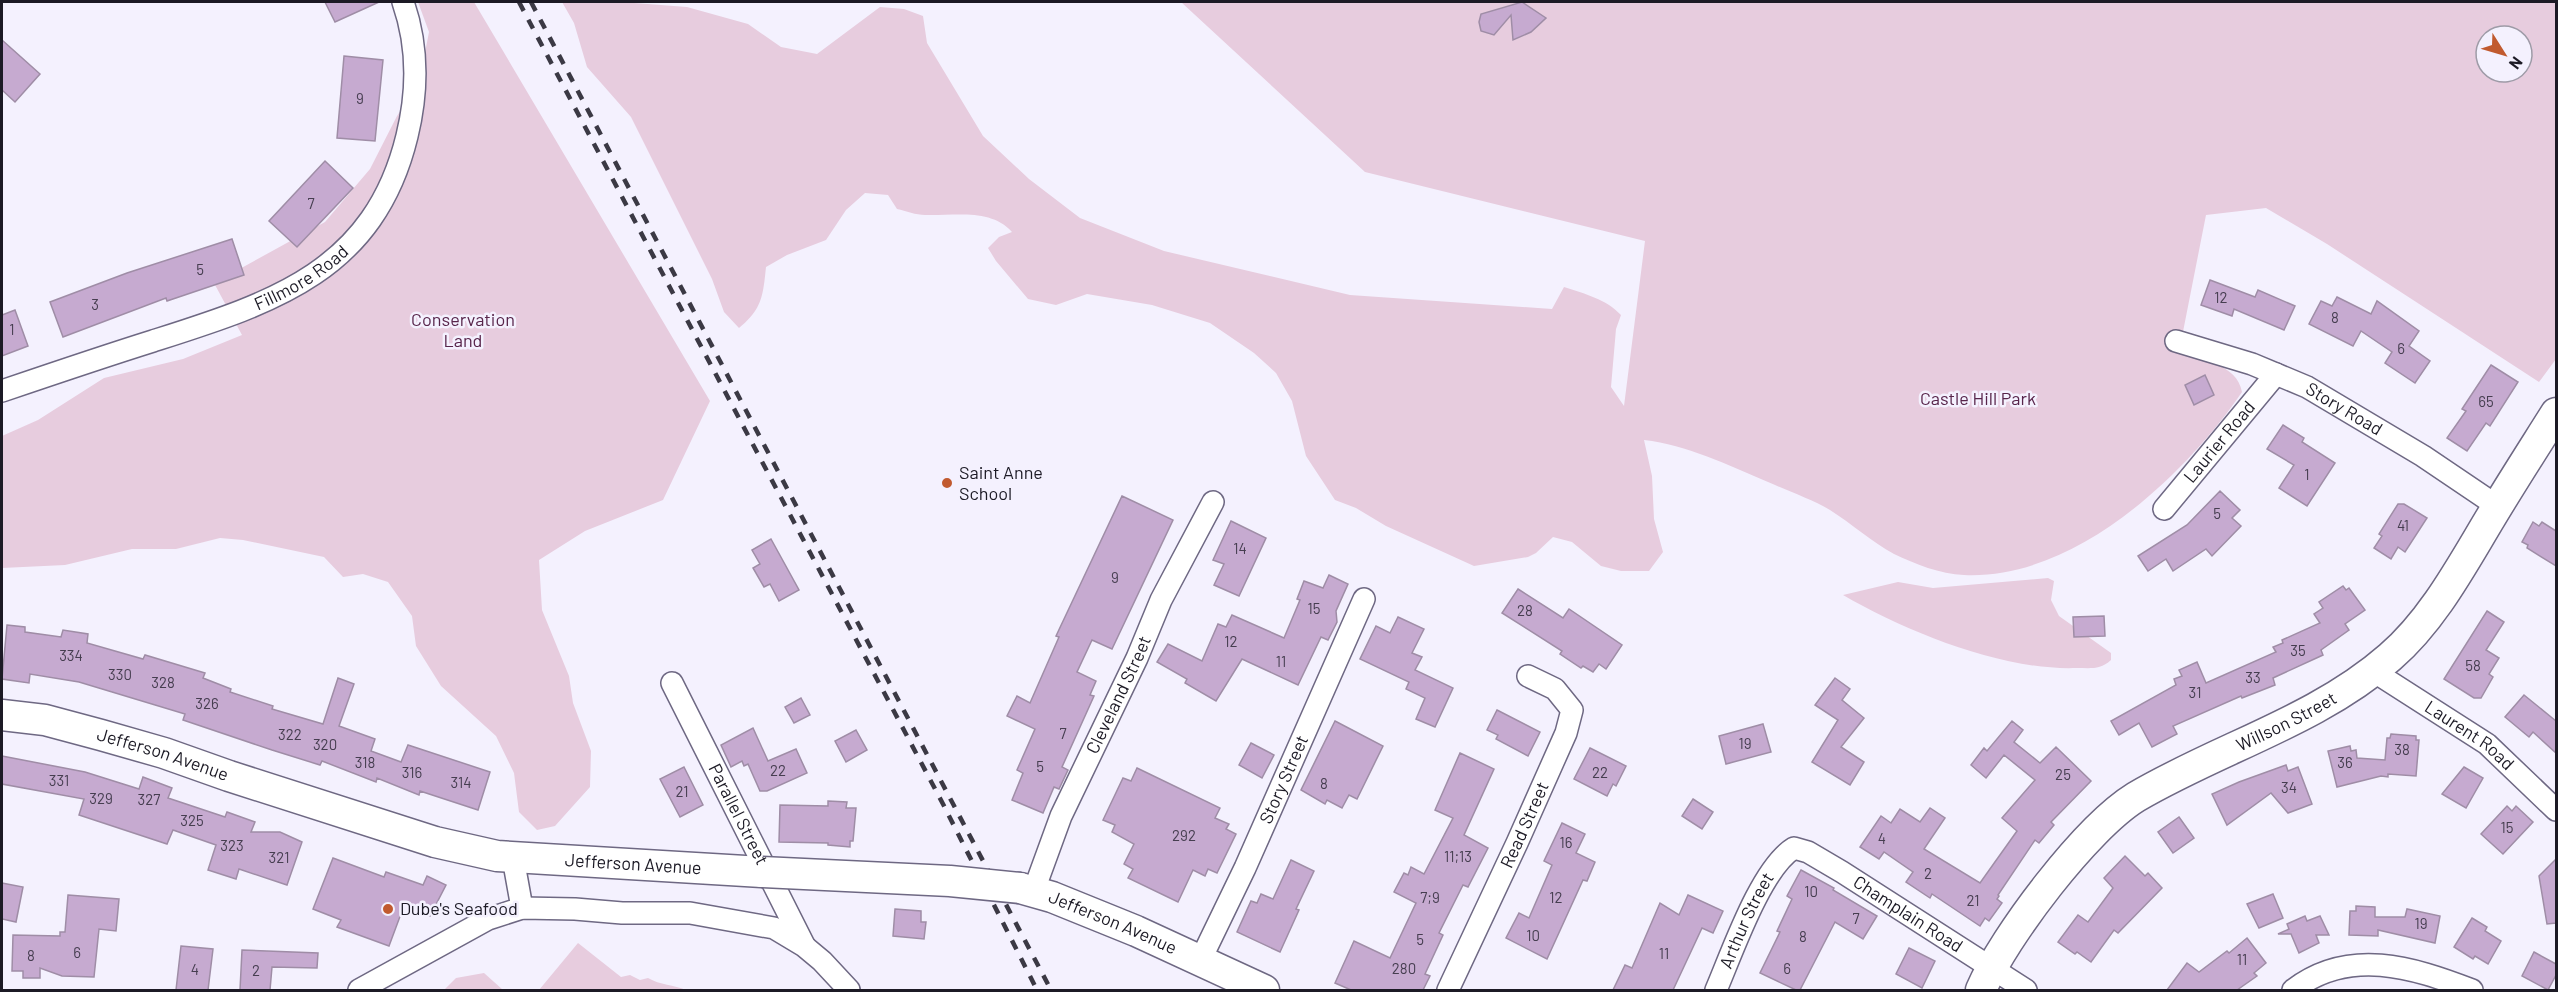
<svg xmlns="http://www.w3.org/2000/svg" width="2558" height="992" font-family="Barlow,sans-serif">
<rect width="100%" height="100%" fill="#f4f1fe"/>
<g fill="#e7ccde" fill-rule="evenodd">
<path d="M418 2H474L710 401 663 500 585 531 539 560 542 610 569 676 573 703 591 751 590 787 555 826 537 830 519 812 514 773 496 736 441 686 416 646 412 616 388 582 363 574 343 577 324 557 243 540 220 538 176 549H132L65 565 2 568V436L38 420 104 378 183 359 242 335 214 283 325 222 370 169 397 116 419 83 429 32Z"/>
<path d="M562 2H621L687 7 748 24 781 47 817 54 880 7 904 9 923 16 927 43 983 136 1029 179 1080 218 1164 251 1350 295 1552 309 1564 287C1585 294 1606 299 1621 315L1616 329 1611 387 1624 406 1645 241 1365 172 1181 2H2556V359L2539 382 2327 244 2266 208 2206 215 2179 352C2202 360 2237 364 2242 392 2184 477 2074 580 1964 575 1940 574 1915 564 1894 554 1872 542 1852 524 1830 510 1811 499 1788 491 1768 482 1728 465 1687 445 1644 440L1652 476 1654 519 1663 552 1649 571H1621L1601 566 1572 542 1553 537 1536 553 1528 557 1474 566 1386 526 1356 508 1335 500 1306 456 1292 401 1276 373 1254 353 1210 323 1152 305 1087 294 1056 305 1028 299 996 261 988 248 999 237 1012 232C991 208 954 216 925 215 916 215 906 211 897 209L888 195 865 193 846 210 826 240 787 255 766 267C763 296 762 309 739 328L724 312 712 279 631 117 587 67 574 23ZM2486 36H2522V72H2486Z"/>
<path d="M2048 578 2054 581 2051 600 2059 616 2111 653V660C2100 670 2091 668 2077 668 2003 671 1907 632 1843 595L1898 582 1933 588Z"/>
<path d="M578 943 621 977 630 975 640 980 648 978C660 985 674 985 686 990H539Z"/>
<path d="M484 973 503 990H444L456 978Z"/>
</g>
<g fill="#c6aad0" stroke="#9f8da6" stroke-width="1.5">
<path d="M325 2H379L335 22Z"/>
<path d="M1522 2 1546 18 1531 32 1513 40 1511 15 1494 35 1481 31 1479 22 1481 14Z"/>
<path d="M2 40 40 74 15 102 2 90Z"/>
<path d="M344 56 383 60 375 141 337 138Z"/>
<path d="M325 161 353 188 297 247 269 221Z"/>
<path d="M232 239 244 275 167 301 166 298 63 337 50 302 127 273Z"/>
<path d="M2210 280 2255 297 2258 290 2295 306 2284 330 2234 309 2232 316 2201 305Z"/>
<path d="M2337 297 2371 314 2377 301 2419 331 2409 346 2430 361 2415 383 2385 363 2392 352 2361 331 2353 346 2309 324 2321 301 2332 306Z"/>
<path d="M15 310 28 346 2 356V315Z"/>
<path d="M2491 365 2518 382 2490 426 2486 423 2467 451 2447 438 2466 411 2462 409Z"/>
<path d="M2205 375 2214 395 2194 405 2185 385Z"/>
<path d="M2283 425 2304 438 2302 442 2335 463 2307 506 2279 488 2294 465 2267 449Z"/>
<path d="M2220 491 2240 510 2232 518 2241 526 2212 556 2206 549 2173 571 2166 559 2148 571 2138 556 2187 525Z"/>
<path d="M1122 496 1173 520 1112 649 1092 640 1077 672 1096 681 1090 695 1094 696 1062 767 1068 770 1059 789 1054 787 1043 813 1012 800 1023 773 1017 770 1035 729 1007 716 1017 696 1030 703 1059 637 1056 636Z"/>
<path d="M2398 504H2404L2427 518 2405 552 2398 547 2391 559 2374 548 2382 536 2379 534Z"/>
<path d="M1231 521 1266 538 1239 596 1214 585 1224 564 1213 560Z"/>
<path d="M2533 522 2539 526 2542 522 2556 531V566L2527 548 2528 545 2522 542Z"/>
<path d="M771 539 799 590 779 601 770 584 764 587 753 568 760 564 752 550Z"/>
<path d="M1329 575 1348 584 1336 611 1337 622 1328 640 1321 637 1298 685 1242 659 1216 701 1185 683 1187 679 1157 662 1168 644 1202 661 1218 624 1226 627 1232 615 1284 638 1300 600 1297 599 1304 581 1323 588Z"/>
<path d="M2343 586 2346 590 2349 588 2365 610 2345 624 2349 630 2321 650 2323 655 2273 678 2275 685 2242 698 2241 696 2173 726 2177 734 2152 747 2139 723 2119 735 2111 721 2176 685 2174 679 2182 676 2179 670 2197 662 2206 683 2276 652 2273 647 2283 643 2282 640 2320 623 2314 614 2323 608 2319 602Z"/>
<path d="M1518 589 1563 618 1569 609 1622 645 1606 669 1599 664 1593 672 1583 666 1581 668 1560 654 1562 651 1502 613Z"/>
<path d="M2487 611 2504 622 2486 650 2499 658 2489 674 2493 677 2481 698H2474L2444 679Z"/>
<path d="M2104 616 2105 636 2074 637 2073 617Z"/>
<path d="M1398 617 1424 629 1412 653 1422 657 1415 670 1453 688 1435 727 1416 719 1425 698 1406 689 1409 682 1360 659 1376 626 1390 633Z"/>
<path d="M7 625 25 627V632L61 637 63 630 88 634 87 643 143 659 145 655 205 673 203 678 231 689 230 692 273 706 272 709 323 724 338 678 354 684 339 726 375 739 371 751 401 762 408 745 490 772 478 810 420 791 419 795 377 778 376 782 322 761 320 765 272 750 183 720 185 714 79 682 30 674 29 683 2 679Z"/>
<path d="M1835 678 1850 689 1842 700 1864 718 1841 747 1864 762 1850 785 1812 762 1838 720 1815 705Z"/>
<path d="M2524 695 2556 721V753L2533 732 2529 737 2505 717Z"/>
<path d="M801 698 810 715 794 723 785 707Z"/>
<path d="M1497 710 1540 732 1528 756 1496 739 1498 735 1487 730Z"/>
<path d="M1335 721 1383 746 1357 799 1349 795 1342 808 1327 800 1325 804 1301 790Z"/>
<path d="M2012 721 2023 730 2014 742 2040 763 2056 747 2091 781 2051 822 2054 825 2039 843 2035 840 1998 895 1999 896 1997 899 2002 903 1989 921 1985 918 1980 926 1932 894 1930 898 1906 882 1913 872 1884 852 1879 859 1860 847 1881 816 1891 823 1900 809 1920 822 1930 808 1945 818 1924 849 1980 883 2017 831 2002 818 2035 780 2004 755 1986 778 1971 765 1984 748 1987 751Z"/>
<path d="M1763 724 1771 752 1726 764 1719 736Z"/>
<path d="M753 728 768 761 796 749 807 773 767 791H760L748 764 744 766 742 761 731 767 721 745Z"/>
<path d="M856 730 867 750 846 762 835 741Z"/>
<path d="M2391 734 2416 736V740H2419L2416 776 2388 774V777L2381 776 2337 787 2328 751 2350 746 2351 751 2356 750 2357 758 2385 760 2387 738H2390Z"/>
<path d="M1251 743 1274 755 1262 778 1239 765Z"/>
<path d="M1590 748 1626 766 1616 786 1613 784 1607 796 1574 779Z"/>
<path d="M1460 753 1494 769 1464 835 1488 848 1468 887 1463 885 1439 933 1443 935 1425 974 1430 976 1423 990H1351L1335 983 1354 941 1390 958 1416 903 1394 892 1404 873 1408 875 1411 867 1424 874 1453 818 1435 810Z"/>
<path d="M2 756 85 772 139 789 143 777 172 788 168 798 225 817 227 812 255 822 251 832H280L302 842 287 885 239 869 236 879 208 870 216 845 173 830 167 844 79 815 84 799 2 784Z"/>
<path d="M2286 765 2288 771 2298 767 2312 804 2288 813 2271 793 2227 825 2212 794 2239 782Z"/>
<path d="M684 767 703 805 680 817 660 779Z"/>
<path d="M2464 767 2483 778 2466 808 2442 794Z"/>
<path d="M1137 768 1220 808 1215 818 1229 824 1226 829 1236 834 1217 873 1208 869 1205 876 1193 870 1178 902 1128 878 1133 869 1124 864 1134 844 1112 832 1115 825 1103 820 1123 778 1131 781Z"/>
<path d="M1693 799 1713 812 1702 829 1682 816Z"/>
<path d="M828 801 847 802 846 808H856L853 841H850V847L828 845V843L779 842 780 805 828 806Z"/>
<path d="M2507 806 2512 811 2516 806 2533 822 2503 854 2481 834Z"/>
<path d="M2179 817 2194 838 2173 853 2158 832Z"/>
<path d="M1562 823 1585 834 1576 853 1595 862 1587 881 1583 880 1547 959 1506 938 1519 913 1529 918 1552 865 1544 861Z"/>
<path d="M2125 856 2145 876 2148 873 2162 888 2118 933 2114 930 2091 962 2077 952 2075 954 2058 942 2078 915 2088 922 2113 888 2104 878Z"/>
<path d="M333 858 384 877 386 872 423 885 427 876 446 885 430 916 405 903 389 946 337 927 341 920 313 909Z"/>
<path d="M2556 859V923L2547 924 2539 876Z"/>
<path d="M1291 860 1314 871 1296 909 1299 910 1280 952 1237 932 1251 901 1257 903 1261 894 1273 899Z"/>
<path d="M1801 870 1834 888 1833 890 1877 916 1863 939 1835 922 1800 990H1796L1760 973 1780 932 1777 931 1792 899 1787 896Z"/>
<path d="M2 883 23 887 16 922 2 919Z"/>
<path d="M2273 894 2283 918 2259 928 2247 904Z"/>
<path d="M68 895 119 899 116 931 99 929 94 977 62 976 40 968V978H23V971H12L13 935 60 936V932H65Z"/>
<path d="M1688 895 1723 911 1713 933 1702 928 1673 990H1613L1625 965 1632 968 1660 903 1679 915Z"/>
<path d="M2356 906 2375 907V917H2405L2407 909 2440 916 2435 943 2378 930V936L2349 935 2350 911H2356Z"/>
<path d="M895 909 921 911V922H926L924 939 893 936Z"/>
<path d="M2305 916 2307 921 2320 916 2329 935H2316L2319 943 2299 953 2291 934H2278L2289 929 2287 924Z"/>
<path d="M2472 918 2487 927 2485 931 2501 941 2488 964 2475 956 2473 959 2454 947Z"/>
<path d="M2247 938 2266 963 2254 973 2257 976 2237 990H2167L2187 963 2199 972 2227 951 2229 953Z"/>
<path d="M181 946 213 949 208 990H176Z"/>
<path d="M1909 948 1935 961 1922 988 1896 974Z"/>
<path d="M242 950 318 953 317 968 272 967 270 990H240Z"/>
<path d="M2534 952 2556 964V975L2548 990 2522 976Z"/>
</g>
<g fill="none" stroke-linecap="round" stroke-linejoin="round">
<defs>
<g id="street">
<path id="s1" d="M2176 341 2252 364 2307 387 2423 456 2497 506"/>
<path id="s2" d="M2 391C52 374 102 357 153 341 272 303 374 272 407 136 418 91 418 45 403 2"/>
<path id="s3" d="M2164 509 2276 374"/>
<path id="s4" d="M2373 671 2487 744 2556 810"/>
<path id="s5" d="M672 683 804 945"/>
<path d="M513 858 522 908"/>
<path id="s6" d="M1034 890 1061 816 1137 658 1161 600 1213 502"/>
<path id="s7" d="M1200 961 1245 868 1364 599"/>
<path d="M359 990 488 919 522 908 575 909 622 913H690L774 928 804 946 822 961 849 990"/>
<path id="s8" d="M1448 990 1517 843 1566 733 1572 710 1555 689 1528 676"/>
<path id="s9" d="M1716 990C1732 953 1761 868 1794 848L1808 852 1842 872 2026 990"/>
<path d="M2293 990C2349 947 2412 967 2472 990"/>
</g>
<g id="secondary">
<path id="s10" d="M2 715 45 720 101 735 164 753 229 776 435 842 497 856 762 872"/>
<path id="s11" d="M1020 888 1052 897 1136 931 1264 990"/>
<path id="s12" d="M1981 990C2004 936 2086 828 2136 797 2219 748 2317 721 2390 657 2433 620 2462 565 2491 517 2512 482 2534 448 2556 413"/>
</g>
</defs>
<use href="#street" stroke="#6e6883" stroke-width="24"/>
<use href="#secondary" stroke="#6e6883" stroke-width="33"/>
<use href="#street" stroke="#fff" stroke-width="21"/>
<use href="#secondary" stroke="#fff" stroke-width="30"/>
<g stroke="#3b3944" stroke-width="4.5" stroke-dasharray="10 10" stroke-linecap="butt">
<path d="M519 2 943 804 1037 990"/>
<path d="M531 2 1051 990"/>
</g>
<defs>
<path id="secondary-bridge" d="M762 872 950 881 1020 888"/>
</defs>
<use href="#secondary-bridge" stroke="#6e6883" stroke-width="33" stroke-linecap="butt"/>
<use href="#secondary-bridge" stroke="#fff" stroke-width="30"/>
</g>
<g fill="#c15a2f" stroke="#f4f1fe" stroke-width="2">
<circle cx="947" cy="483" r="6"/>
<circle cx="388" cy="909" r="6"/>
</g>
<g text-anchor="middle" stroke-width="5" stroke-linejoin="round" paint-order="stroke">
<g font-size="15" fill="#463e50">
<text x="360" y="104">9</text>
<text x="311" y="209">7</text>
<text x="200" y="275">5</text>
<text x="2221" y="303">12</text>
<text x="95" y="310">3</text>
<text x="2335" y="323">8</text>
<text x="12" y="335">1</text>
<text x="2401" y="354">6</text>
<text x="2486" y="407">65</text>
<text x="2307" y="480">1</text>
<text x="2217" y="519">5</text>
<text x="2403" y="531">41</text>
<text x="1240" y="554">14</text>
<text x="1115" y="583">9</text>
<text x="1314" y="614">15</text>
<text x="1525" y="616">28</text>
<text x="1231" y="647">12</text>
<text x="2298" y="656">35</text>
<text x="71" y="661">334</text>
<text x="1281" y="667">11</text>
<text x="2473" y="671">58</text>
<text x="120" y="680">330</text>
<text x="2253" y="683">33</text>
<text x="163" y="688">328</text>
<text x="2195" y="698">31</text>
<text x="207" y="709">326</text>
<text x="1063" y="739">7</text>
<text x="290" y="740">322</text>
<text x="1745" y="749">19</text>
<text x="325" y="750">320</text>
<text x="2402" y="755">38</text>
<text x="365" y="768">318</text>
<text x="2345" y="768">36</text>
<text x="1040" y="772">5</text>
<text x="778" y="776">22</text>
<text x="412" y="778">316</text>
<text x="1600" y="778">22</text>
<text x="2063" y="780">25</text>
<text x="59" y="786">331</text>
<text x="461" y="788">314</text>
<text x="1324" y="789">8</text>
<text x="2289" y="793">34</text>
<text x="682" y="797">21</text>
<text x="101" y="804">329</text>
<text x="149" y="805">327</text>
<text x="192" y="826">325</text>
<text x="2507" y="833">15</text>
<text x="1184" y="841">292</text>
<text x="1882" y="844">4</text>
<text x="1566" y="848">16</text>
<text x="232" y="851">323</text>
<text x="1458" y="862">11;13</text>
<text x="279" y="863">321</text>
<text x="1928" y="879">2</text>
<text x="1811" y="897">10</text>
<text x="1430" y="903">7;9</text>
<text x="1556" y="903">12</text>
<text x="1973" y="906">21</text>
<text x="1856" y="924">7</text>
<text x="2421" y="929">19</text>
<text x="1533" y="941">10</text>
<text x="1803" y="942">8</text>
<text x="1420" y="945">5</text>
<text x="77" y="958">6</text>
<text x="1664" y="959">11</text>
<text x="31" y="961">8</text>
<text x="2242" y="965">11</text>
<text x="1404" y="974">280</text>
<text x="1787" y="974">6</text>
<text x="195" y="975">4</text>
<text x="256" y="976">2</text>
</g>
<g font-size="18" fill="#1c1a25" stroke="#f4f1fe">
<text dy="6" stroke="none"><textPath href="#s2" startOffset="321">Fillmore Road</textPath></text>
<text dy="6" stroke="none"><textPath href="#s1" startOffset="182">Story Road</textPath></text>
<text dy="6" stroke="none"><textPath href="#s3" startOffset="87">Laurier Road</textPath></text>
<text dy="6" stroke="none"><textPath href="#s6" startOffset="213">Cleveland Street</textPath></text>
<text dy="6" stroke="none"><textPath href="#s12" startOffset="418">Willson Street</textPath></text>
<text dy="6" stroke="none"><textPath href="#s4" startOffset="116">Laurent Road</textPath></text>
<text dy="6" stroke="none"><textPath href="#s10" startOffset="166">Jefferson Avenue</textPath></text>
<text dy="6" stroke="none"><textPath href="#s7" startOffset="200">Story Street</textPath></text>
<text dy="6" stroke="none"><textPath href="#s5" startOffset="147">Parallel Street</textPath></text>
<text dy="6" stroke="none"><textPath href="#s8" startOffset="182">Read Street</textPath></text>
<text dy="6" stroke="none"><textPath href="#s10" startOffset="652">Jefferson Avenue</textPath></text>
<text dy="6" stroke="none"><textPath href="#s9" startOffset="296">Champlain Road</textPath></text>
<text dy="6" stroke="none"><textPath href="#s9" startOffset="76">Arthur Street</textPath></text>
<text dy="6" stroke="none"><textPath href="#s11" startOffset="99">Jefferson Avenue</textPath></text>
</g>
<g font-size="18" fill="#58254b" stroke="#f4f1fe">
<text x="463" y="326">Conservation<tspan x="463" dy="21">Land</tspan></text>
<text x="1978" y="405">Castle Hill Park</text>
</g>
<g font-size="18" fill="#1c1a25" stroke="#f4f1fe" text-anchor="start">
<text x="959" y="479">Saint Anne<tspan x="959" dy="21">School</tspan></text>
<text x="400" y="915">Dube's Seafood</text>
</g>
</g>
<rect width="2558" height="992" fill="none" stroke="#1c1a25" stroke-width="6"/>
<g transform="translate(2504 54) rotate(127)"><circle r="28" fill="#f4f1fe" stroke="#9e9ba7" stroke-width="1.5"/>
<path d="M0-4.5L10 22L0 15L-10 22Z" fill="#c15a2f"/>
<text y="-9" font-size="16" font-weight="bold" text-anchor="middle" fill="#1c1a25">N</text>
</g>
</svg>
